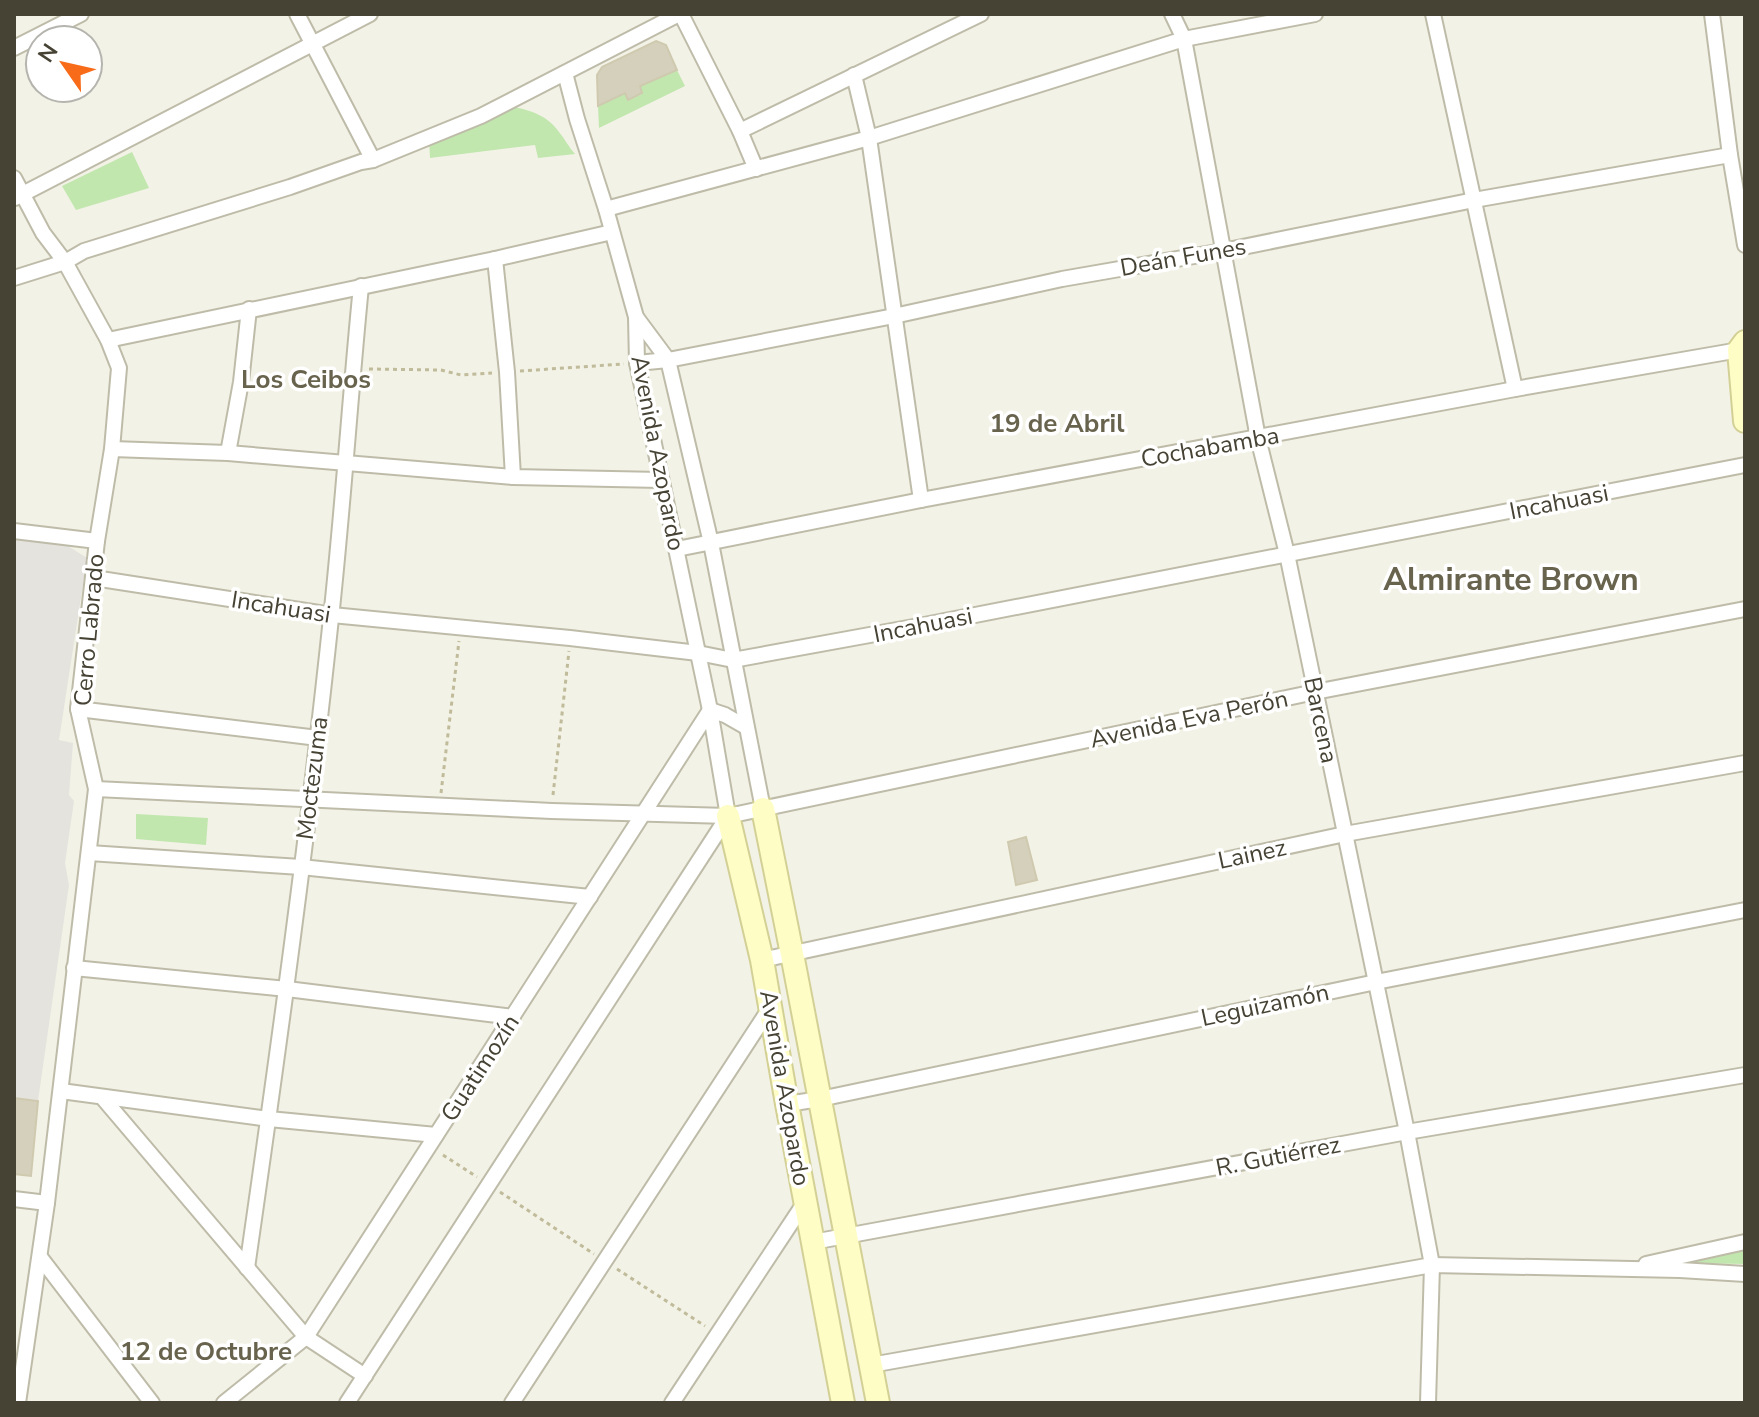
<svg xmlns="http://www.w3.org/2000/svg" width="1759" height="1417" font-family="'Nunito Sans',sans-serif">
<rect width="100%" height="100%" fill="#f3f2e6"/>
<g fill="#c1e7af">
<path d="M677 70 685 86 599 128 598 106 625 93 628 100 642 94 640 86Z"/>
<path d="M513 107C531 110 548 116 559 132 565 139 568 146 575 154L538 158 535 145 430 158 429 139Z"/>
<path d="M132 152 149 188 76 210 62 186Z"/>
<path d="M136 814 208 818 206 845 136 839Z"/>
<path d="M1745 1251V1264L1689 1263V1260Z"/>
</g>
<path fill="#e4e3de" d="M14 538 53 544H65L87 558 59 740 73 743 69 795 74 801 65 863 69 885 38 1101 14 1098Z"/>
<g fill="#d4d0bc" stroke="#cfcaaf" stroke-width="2">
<path d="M656 41 666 45 677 70 640 86 642 93 628 100 625 93 598 106 597 75 602 67Z"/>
<path d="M1026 837 1037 880 1016 885 1008 842Z"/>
<path d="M14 1098 38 1101 31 1176 14 1174Z"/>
</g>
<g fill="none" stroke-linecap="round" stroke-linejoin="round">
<defs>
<g id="street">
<path d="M297 14 373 160"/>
<path d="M681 14 740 131 756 169"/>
<path d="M1172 14 1184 39 1258 438 1287 554 1407 1132 1432 1265 1428 1403"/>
<path d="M1433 14 1515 389"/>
<path d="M1712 14 1730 155 1745 245"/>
<path d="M14 48 81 14"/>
<path d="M565 73 577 119 606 209 636 317 637 363 710 710 728 816"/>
<path d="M854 75 869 138 921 500"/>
<path d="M740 131 981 14"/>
<path d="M14 178 43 233 65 262 108 340 119 368 112 449 97 541 78 709 96 789 47 1203 18 1403"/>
<path d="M15 198 370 14"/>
<path d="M606 209 869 138 1184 39 1315 14"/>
<path d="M495 259 507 372 513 477"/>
<path d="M14 278 65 262 84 251 290 187 361 162 373 160 481 116 679 14"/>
<path d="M636 317 668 360 711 543 763 809"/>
<path d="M108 340 495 259 612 232"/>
<path d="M637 363 668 360 894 316 1062 279 1223 251 1474 200 1730 155"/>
<path d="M112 449 228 453 513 477 661 480"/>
<path d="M228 453 241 382 249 309"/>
<path d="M14 531 97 541"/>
<path d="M677 549 921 500 1515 389 1745 349"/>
<path d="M94 578 332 615 570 638 698 653 733 660 919 626 1745 465"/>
<path d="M78 709 318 738"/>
<path d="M710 710 725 715 746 727"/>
<path d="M96 789 552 811 728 816 1315 692 1745 609"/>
<path d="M89 853 301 867 590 897"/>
<path d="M762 960 1345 834 1745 763"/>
<path d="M74 968 287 989 513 1017"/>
<path d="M61 1091 269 1119 436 1135"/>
<path d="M102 1097 306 1337 365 1376"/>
<path d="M787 1104 820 1099 1376 982 1745 910"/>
<path d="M14 1199 47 1203"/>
<path d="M813 1242 1407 1132 1745 1075"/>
<path d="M40 1257 152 1403"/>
<path d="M1646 1264 1745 1242"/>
<path d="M247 1268C278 1052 308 836 331 618 343 508 350 397 361 286"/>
<path d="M871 1365 1432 1265 1680 1270 1745 1274"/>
<path d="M224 1403 306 1337 710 710"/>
<path d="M347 1403 728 816"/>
<path d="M512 1403 770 1008"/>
<path d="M672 1403 805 1202"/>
</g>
<g id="secondary">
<path d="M1745 342 1739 350 1745 421"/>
<path d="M763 809 792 954 878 1403"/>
<path d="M728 816 762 960 787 1104 843 1403"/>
</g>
</defs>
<use href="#street" stroke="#bebca9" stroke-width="18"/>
<use href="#secondary" stroke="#d3d096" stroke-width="26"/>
<g stroke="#c0bb9a" stroke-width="3" stroke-dasharray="4 4" stroke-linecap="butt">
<path d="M369 369 441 370 461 375 492 373"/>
<path d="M520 371 624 364"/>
<path d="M441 793 459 641"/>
<path d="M553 795 569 651"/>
<path d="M443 1155 477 1177"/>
<path d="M500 1192 594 1254"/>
<path d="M617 1269 705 1326"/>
</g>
<use href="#street" stroke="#fff" stroke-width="14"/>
<use href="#secondary" stroke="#fefdc5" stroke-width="22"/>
</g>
<g text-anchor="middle" stroke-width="7" stroke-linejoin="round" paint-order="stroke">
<g font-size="24" fill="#464335" stroke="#fff">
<text transform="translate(1183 257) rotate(-10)" y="8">Deán Funes</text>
<text transform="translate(1210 447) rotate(-10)" y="8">Cochabamba</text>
<text transform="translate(658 453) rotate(79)" y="8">Avenida Azopardo</text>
<text transform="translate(1559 502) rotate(-11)" y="8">Incahuasi</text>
<text transform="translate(281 607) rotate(9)" y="8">Incahuasi</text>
<text transform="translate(923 625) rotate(-11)" y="8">Incahuasi</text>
<text transform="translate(89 630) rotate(-85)" y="8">Cerro Labrado</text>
<text transform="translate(1189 719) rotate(-12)" y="8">Avenida Eva Perón</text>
<text transform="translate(1321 720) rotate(78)" y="8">Barcena</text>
<text transform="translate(312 778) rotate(-83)" y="8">Moctezuma</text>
<text transform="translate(1252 854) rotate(-12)" y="8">Lainez</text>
<text transform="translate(1265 1005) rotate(-12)" y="8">Leguizamón</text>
<text transform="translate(480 1068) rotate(-57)" y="8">Guatimozín</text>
<text transform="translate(785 1088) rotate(80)" y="8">Avenida Azopardo</text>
<text transform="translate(1278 1156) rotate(-11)" y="8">R. Gutiérrez</text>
</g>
<g font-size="26" font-weight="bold" fill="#68634d" stroke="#fff">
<text x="306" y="388">Los Ceibos</text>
<text x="1057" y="432">19 de Abril</text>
<text x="206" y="1360">12 de Octubre</text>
</g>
<g font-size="32" font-weight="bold" fill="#68634d" stroke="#fff">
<text x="1511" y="590">Almirante Brown</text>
</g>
</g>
<rect width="1759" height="1417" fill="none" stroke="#464335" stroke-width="32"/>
<g transform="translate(64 64) rotate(304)"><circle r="38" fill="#ffffff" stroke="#b5b4ae" stroke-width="2"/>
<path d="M0-6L14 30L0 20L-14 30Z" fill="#f86b18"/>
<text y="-12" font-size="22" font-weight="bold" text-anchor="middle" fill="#464335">N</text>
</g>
</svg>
